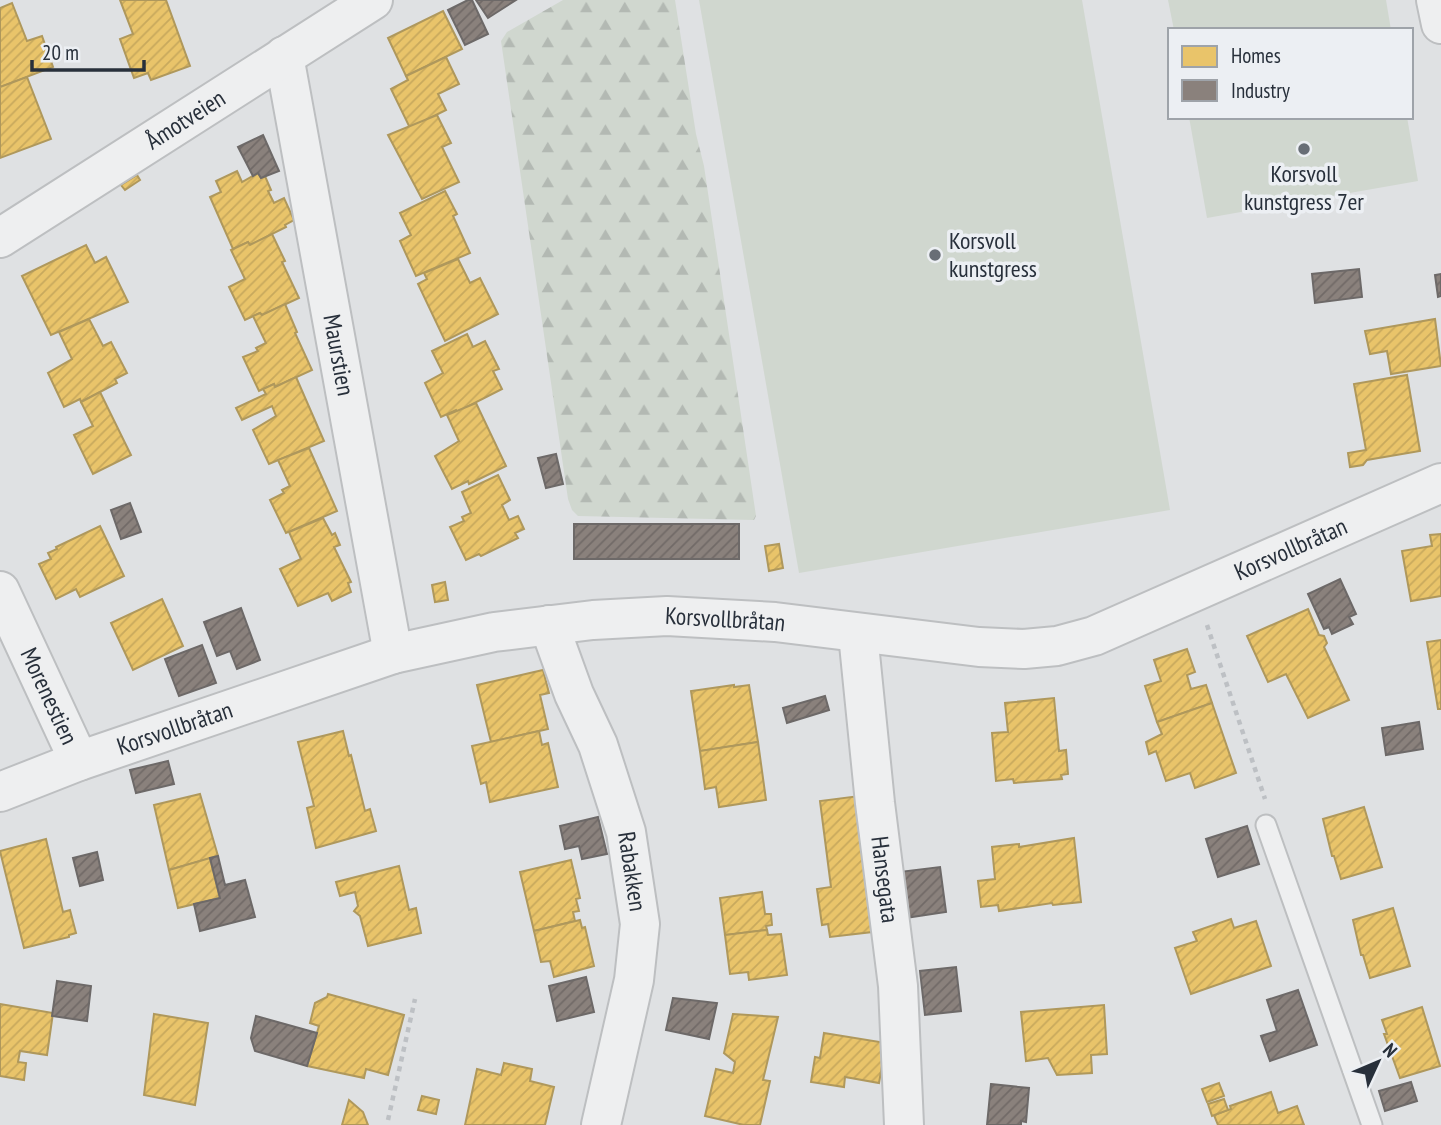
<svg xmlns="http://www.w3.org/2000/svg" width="1441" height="1125" font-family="'PT Sans Narrow',sans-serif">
<defs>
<pattern id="forest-firs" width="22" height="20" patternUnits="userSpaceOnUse" patternTransform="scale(1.75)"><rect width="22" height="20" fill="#d0d7cf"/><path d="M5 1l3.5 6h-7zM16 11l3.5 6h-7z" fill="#b3b9b3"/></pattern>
<pattern id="homes-hatch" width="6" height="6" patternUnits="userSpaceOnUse" patternTransform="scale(1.75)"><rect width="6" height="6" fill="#e9c46a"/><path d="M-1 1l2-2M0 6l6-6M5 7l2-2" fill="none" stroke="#c8a95d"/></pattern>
<pattern id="industry-hatch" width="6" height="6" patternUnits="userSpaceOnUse" patternTransform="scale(1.75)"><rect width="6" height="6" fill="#8a817c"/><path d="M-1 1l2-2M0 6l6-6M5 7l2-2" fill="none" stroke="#716a67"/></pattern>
</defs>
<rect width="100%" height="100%" fill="#dfe1e3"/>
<path fill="url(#forest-firs)" d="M563 0H675L696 134 704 166 756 516 754 520 578 516 572 510 568 499 501 41 507 32Z"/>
<g fill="#d0d7cf">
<path d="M699 0H1082L1170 510 799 573Z"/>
<path d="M1168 0H1386L1391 30H1174Z"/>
<path d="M1189 117H1407L1418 181 1207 218Z"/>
</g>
<g fill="url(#homes-hatch)" stroke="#af985c" stroke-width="2">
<path d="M120 0H166L190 66 151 80 148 73 134 78 120 39 133 34Z"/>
<path d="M12 3 27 41 42 36 53 67 0 87V8Z"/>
<path d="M443 11 462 49 406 76 388 38Z"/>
<path d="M446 57 459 84 438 94 446 110 410 128 391 89 408 80 406 76Z"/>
<path d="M27 77 51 139 0 158V87Z"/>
<path d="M437 115 451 143 442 147 459 182 422 199 388 135Z"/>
<path d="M237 171 242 182 258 173 261 178 265 176 271 190 268 191 274 203 284 198 294 220 285 225 286 227 250 245 248 242 233 249 210 197 221 192 216 181Z"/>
<path d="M137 175 140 180 125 190 121 185Z"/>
<path d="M445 191 457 214 453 216 470 253 416 276 400 241 411 235 400 213Z"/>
<path d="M272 234 285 261 282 262 299 298 262 315 260 313 245 320 229 287 245 279 231 250 248 242 250 245Z"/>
<path d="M86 245 95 263 106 257 128 302 51 335 22 276Z"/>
<path d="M458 259 470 283 480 278 498 314 445 341 418 284 427 279 424 273Z"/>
<path d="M285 304 297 332 295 333 312 370 275 387 274 384 259 391 243 357 258 351 256 348 266 343 253 316 260 313 262 315Z"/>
<path d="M89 319 103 346 111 342 127 373 115 379 117 383 81 402 80 399 64 407 48 373 72 359 59 332Z"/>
<path d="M1435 319 1441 366 1391 374 1387 351 1370 354 1365 331Z"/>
<path d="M467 334 473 347 485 341 499 369 493 371 502 389 457 412 456 410 441 417 425 383 443 373 432 351Z"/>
<path d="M1407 375 1420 451 1367 460 1363 465 1350 467 1348 453 1366 450 1354 384Z"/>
<path d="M296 377 324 441 269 464 253 430 276 416 272 406 242 420 236 408 266 394 263 389 274 384 275 387Z"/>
<path d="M100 392 131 455 93 474 74 435 93 426 81 402Z"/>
<path d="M476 403 506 466 469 484 468 481 452 489 435 456 459 441 447 415Z"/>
<path d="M309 448 337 511 286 533 270 500 284 493 282 490 290 486 278 460Z"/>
<path d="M498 475 510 500 502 505 509 520 518 516 524 529 515 533 518 538 481 556 479 554 466 560 450 527 464 521 462 517 471 513 462 492Z"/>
<path d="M323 518 332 535 335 533 340 545 334 547 351 582 348 583 351 592 332 601 328 593 298 606 280 569 301 559 289 532Z"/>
<path d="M100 526 124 576 80 597 76 589 56 599 39 564 51 559 48 553 57 549 56 547Z"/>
<path d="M1441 534V596L1411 601 1402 551 1432 546 1430 535Z"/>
<path d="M779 544 783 568 769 571 765 546Z"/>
<path d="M445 582 448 600 435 602 432 585Z"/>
<path d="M162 599 183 646 133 670 111 623Z"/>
<path d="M1308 609 1319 635 1324 636 1327 643 1324 647 1349 700 1308 718 1286 674 1268 682 1247 636Z"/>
<path d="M1441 640V709H1438L1427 642Z"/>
<path d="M1187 649 1195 672 1187 675 1191 689 1206 685 1212 703 1157 722 1145 686 1161 681 1154 660Z"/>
<path d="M543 670 549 693 540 695 548 729 491 742 477 685Z"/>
<path d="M734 685V687L749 685 758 742 700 751 691 691Z"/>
<path d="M1054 698 1059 751 1066 750 1068 774 1061 775 1062 779 1014 783 1013 779 996 781 992 733 1008 732 1005 703Z"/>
<path d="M1212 703 1236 773 1195 788 1190 773 1166 781 1156 751 1149 754 1146 742 1162 734 1157 722Z"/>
<path d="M343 731 349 756 351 755 365 811 370 809 376 831 316 848 307 808 314 806 298 742Z"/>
<path d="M539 731 542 745 548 743 558 787 490 802 486 782 481 784 472 746Z"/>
<path d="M758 742 766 800 719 807 716 787 705 789 700 751Z"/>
<path d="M200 794 218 856 169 870 154 805Z"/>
<path d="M859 796 872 932 830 937 828 924 822 925 817 889 831 887 820 801Z"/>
<path d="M1364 807 1382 867 1341 879 1334 856H1332L1323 819Z"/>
<path d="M1074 838 1081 902 1053 905 1052 903 999 911 998 905 981 907 978 881 995 879 992 847 1019 844V847Z"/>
<path d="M46 839 63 912 70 910 76 933 69 935V937L24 948 0 851Z"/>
<path d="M210 858 220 898 178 908 169 870Z"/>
<path d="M571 860 580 898 576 899 579 911 573 912 575 921 534 931 520 872Z"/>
<path d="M399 866 409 910 416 908 421 933 368 946 360 916 354 911 358 906 355 892 340 896 336 882Z"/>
<path d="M762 892 765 914H771L772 925 766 926 767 930 725 935 720 898Z"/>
<path d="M1393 908 1410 966 1370 978 1363 955H1361L1353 920Z"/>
<path d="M1231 919 1234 928 1256 921 1271 966 1191 994 1175 948 1197 941 1193 932Z"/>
<path d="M580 920 582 928 585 927 594 966 554 977 550 961 541 962 534 931Z"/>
<path d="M767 930 768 935 781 934 787 975 749 980 748 972 730 974 725 935Z"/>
<path d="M328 994 404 1015 388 1075 366 1069 364 1078 307 1066 319 1026 310 1023 315 1003 327 997Z"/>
<path d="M0 1004 53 1013 47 1055 20 1051 18 1062 26 1063 24 1080 0 1076Z"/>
<path d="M1104 1005 1107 1054 1091 1055 1092 1073 1057 1075 1048 1058 1026 1061 1021 1012Z"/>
<path d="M1422 1007 1440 1066 1400 1078 1384 1034H1387L1382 1020Z"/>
<path d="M154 1014 208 1023 195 1105 144 1095Z"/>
<path d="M733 1014 778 1017 763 1080 770 1081 760 1125H744L705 1116 716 1069 733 1073 735 1062 724 1053Z"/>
<path d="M824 1033 886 1043 879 1083 845 1077 844 1087 811 1082 815 1057 820 1058Z"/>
<path d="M504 1063 532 1069 530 1081 554 1087 545 1125H465L477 1069 501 1075Z"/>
<path d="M1219 1083 1224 1096 1207 1102 1202 1089Z"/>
<path d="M1271 1092 1278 1113 1297 1106 1304 1125H1218L1214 1115 1231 1109 1230 1106Z"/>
<path d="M422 1096 439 1100 436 1114 418 1110Z"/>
<path d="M1224 1099 1228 1110 1212 1116 1208 1104Z"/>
<path d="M349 1100 363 1112 368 1125H342Z"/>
</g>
<g fill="url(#industry-hatch)" stroke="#6d6968" stroke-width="2">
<path d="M468 0H472L488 34 465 45 448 10Z"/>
<path d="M476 0H516L488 18Z"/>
<path d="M263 135 279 171 261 178 258 173 253 176 238 147Z"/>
<path d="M1359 269 1362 297 1315 303 1312 274Z"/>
<path d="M1441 274V296L1438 297 1435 275Z"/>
<path d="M556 454 563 484 546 488 538 458Z"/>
<path d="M130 503 141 532 121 539 111 510Z"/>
<rect x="574" y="524" width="165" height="35"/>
<path d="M1340 579 1356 614 1349 617 1353 624 1332 634 1329 627 1324 629 1308 594Z"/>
<path d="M241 608 260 660 237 669 230 651 217 656 204 622Z"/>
<path d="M202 645 216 683 179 696 165 659Z"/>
<path d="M825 696 829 710 787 723 783 708Z"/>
<path d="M1419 722 1423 749 1386 755 1382 728Z"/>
<path d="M168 761 174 784 136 793 130 770Z"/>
<path d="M598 817 607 854 582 859 579 846 565 849 560 826Z"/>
<path d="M1247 826 1259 864 1218 877 1206 839Z"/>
<path d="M97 852 103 880 80 886 73 858Z"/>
<path d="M218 856 225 885 245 880 255 917 200 931 194 904 220 898 210 858Z"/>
<path d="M940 867 946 912 905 918 899 872Z"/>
<path d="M956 967 961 1011 925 1015 920 971Z"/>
<path d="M586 977 594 1012 557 1021 549 986Z"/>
<path d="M57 981 91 986 87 1021 52 1016Z"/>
<path d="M1298 990 1317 1045 1270 1061 1261 1036 1277 1031 1267 1000Z"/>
<path d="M673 998 717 1003 709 1039 666 1030Z"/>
<path d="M256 1016 317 1033 307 1066 255 1051 251 1038Z"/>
<path d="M1411 1082 1417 1101 1385 1111 1379 1091Z"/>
<path d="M991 1084 1029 1088 1026 1122 1021 1121V1125H987Z"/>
</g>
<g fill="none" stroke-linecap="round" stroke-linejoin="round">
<defs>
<path id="service" d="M1266 825 1372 1125"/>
<g id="minor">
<path d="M1436 0 1441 24"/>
<path id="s1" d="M284 56 393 654"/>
<path id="s2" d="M0 238 373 0"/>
<path id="s3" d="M0 591 79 761"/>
<path id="s4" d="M549 625 574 694 598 745 626 832 640 924 634 980 601 1125"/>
<path id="s5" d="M858 634 875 803 898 986 904 1125"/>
<path id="s6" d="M0 792 79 761 393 654 494 632 593 620 667 616 775 622 979 647 1024 649 1057 646 1094 636 1441 483"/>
</g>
</defs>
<use href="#service" stroke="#bdbfc1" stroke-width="23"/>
<use href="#minor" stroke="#bdbfc1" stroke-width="42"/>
<g stroke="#bdc0c4" stroke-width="4.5" stroke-dasharray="5 5" stroke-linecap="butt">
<path d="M1207 625 1265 799"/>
<path d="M388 1120 415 999"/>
</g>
<use href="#service" stroke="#eeeff0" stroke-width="19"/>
<use href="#minor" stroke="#eeeff0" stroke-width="38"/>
</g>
<g fill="#686e76" stroke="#eceff3" stroke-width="2.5">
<circle cx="1304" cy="149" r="7"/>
<circle cx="935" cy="255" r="7"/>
</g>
<g text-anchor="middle" stroke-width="7" stroke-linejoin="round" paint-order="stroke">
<g font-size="24" fill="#28303b" stroke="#eceff3">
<text dy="8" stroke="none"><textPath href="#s2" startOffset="220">Åmotveien</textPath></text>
<text dy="8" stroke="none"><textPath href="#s1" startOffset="304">Maurstien</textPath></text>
<text dy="8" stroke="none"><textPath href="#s6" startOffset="1339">Korsvollbråtan</textPath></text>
<text dy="8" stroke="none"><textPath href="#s6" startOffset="752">Korsvollbråtan</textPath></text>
<text dy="8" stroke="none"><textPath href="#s3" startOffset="116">Morenestien</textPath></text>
<text dy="8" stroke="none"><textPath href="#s6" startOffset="186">Korsvollbråtan</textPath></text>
<text dy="8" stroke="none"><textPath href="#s4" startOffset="261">Rabakken</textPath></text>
<text dy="8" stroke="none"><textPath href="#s5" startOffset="247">Hansegata</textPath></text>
</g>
<g font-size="24" fill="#28303b" stroke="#eceff3">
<text x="1304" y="182">Korsvoll<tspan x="1304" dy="28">kunstgress 7er</tspan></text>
<text x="949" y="249" text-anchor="start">Korsvoll<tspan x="949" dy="28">kunstgress</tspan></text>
</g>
</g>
<rect x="1168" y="28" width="245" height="91" fill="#eceff3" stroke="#9ea3a9" stroke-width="2"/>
<rect x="1182" y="46" width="35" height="21" fill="#e9c46a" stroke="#9ea3a9" stroke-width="2"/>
<text x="1231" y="63" font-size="21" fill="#28303b">Homes</text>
<rect x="1182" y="80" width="35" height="21" fill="#8a817c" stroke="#9ea3a9" stroke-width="2"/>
<text x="1231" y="98" font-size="21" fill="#28303b">Industry</text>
<g transform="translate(1378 1062) rotate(46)" stroke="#eceff3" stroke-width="5" paint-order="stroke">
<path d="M0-5L12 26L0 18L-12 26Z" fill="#28303b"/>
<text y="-10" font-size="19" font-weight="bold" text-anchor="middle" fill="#28303b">N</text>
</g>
<path d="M32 60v10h112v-10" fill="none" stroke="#28303b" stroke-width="3.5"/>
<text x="42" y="60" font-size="21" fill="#28303b" stroke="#eceff3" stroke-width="5" paint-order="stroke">20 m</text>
</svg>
